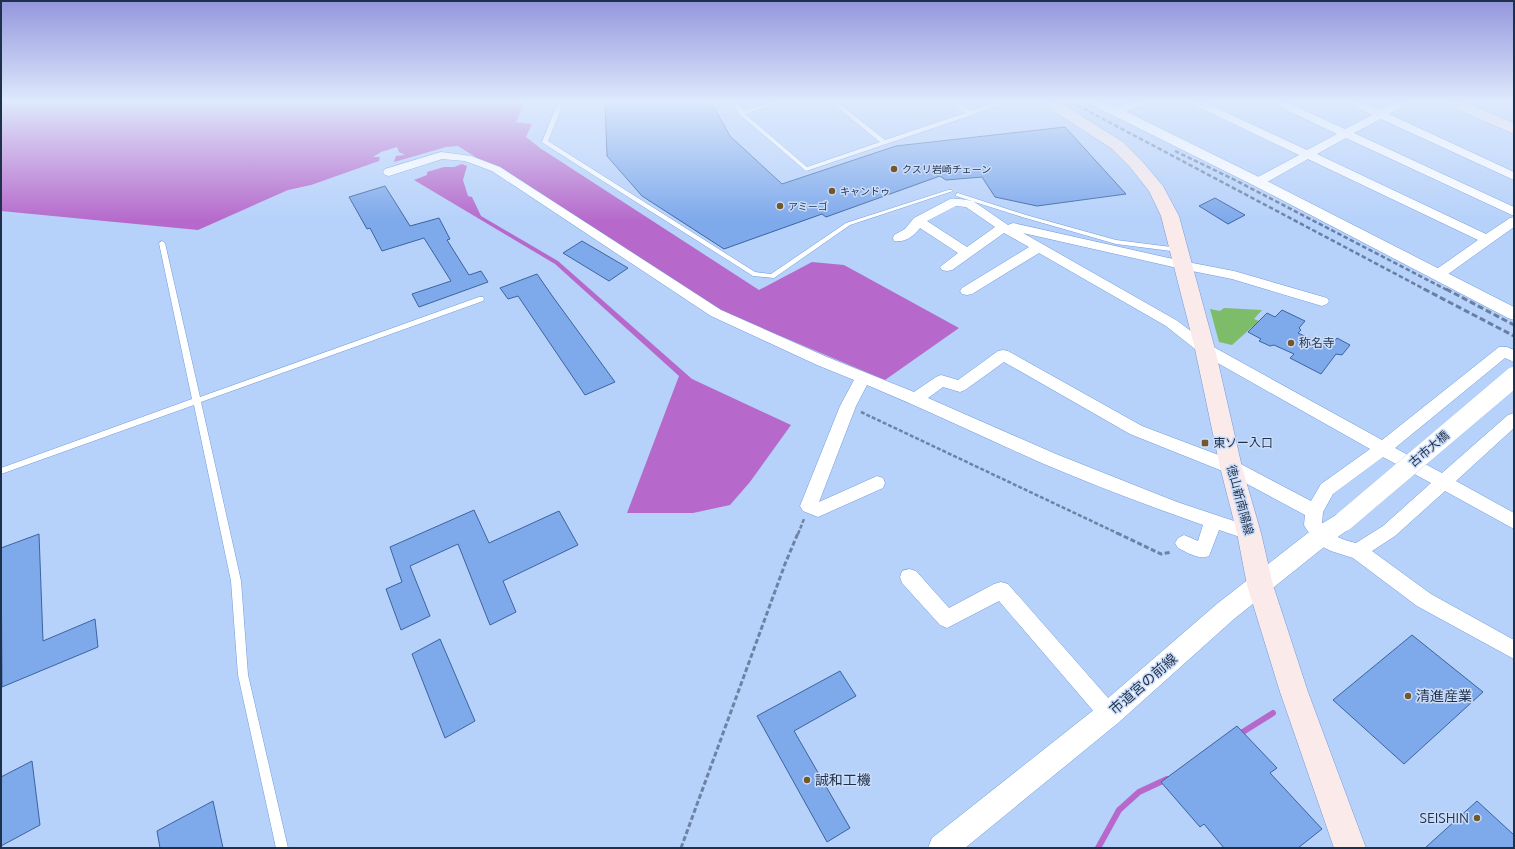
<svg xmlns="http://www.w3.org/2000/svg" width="1515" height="849" font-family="Ubuntu,'Noto Sans JP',sans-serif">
<rect width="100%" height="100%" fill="#b6d1fa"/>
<path fill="#7dbd6a" d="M1224 308 1262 310 1254 319 1259 321 1232 345 1219 342 1210 309 1220 311Z"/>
<g fill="#b669cb">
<path d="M1 102H525L516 122 532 124 526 137 540 148 759 290 812 262 844 265 959 328 885 380 719 310 458 146 446 147 394 162 396 156 405 155 399 152 397 147 381 152 373 157H380L379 161 311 185 288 190 198 230 1 211Z"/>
<path d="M462 164 467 166 463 180 468 196 472 197 481 216 558 261 692 379 791 425 750 482 730 505 693 513H627L679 376 555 264 414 180 427 175V172L444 167H454Z"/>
</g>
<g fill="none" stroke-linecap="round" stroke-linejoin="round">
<g stroke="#b669cb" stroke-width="6">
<path d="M1238 735 1273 713"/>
<path d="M1098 848 1119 810 1139 792 1167 779"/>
</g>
</g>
<g fill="#7ea9eb" stroke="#3c64a0">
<path d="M605 102H711L730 136 782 184 896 146 1065 127 1126 194 1037 206 995 197 982 177 946 180 940 176 826 217 822 214 724 249 642 196 607 156Z"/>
<path d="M385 186 410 226 439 218 450 239 447 240 469 275 481 271 488 282 419 307 412 294 451 281 424 238 382 251 370 228 367 229 349 197Z"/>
<path d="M1215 198 1245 215 1228 224 1199 206Z"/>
<path d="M582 241 628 268 609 281 563 253Z"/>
<path d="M537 274 553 297 615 382 585 395 518 296 508 299 500 288Z"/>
<path d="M1282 310 1305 321 1299 328 1301 330 1298 333 1330 348 1337 338 1350 345 1342 355 1336 354 1321 374 1290 358 1294 354 1274 345 1270 346 1259 341 1261 339 1248 332 1267 313 1275 317Z"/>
<path d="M474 510 489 543 559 511 578 545 503 581 516 612 490 625 458 544 410 566 430 616 401 630 386 589 402 582 390 547Z"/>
<path d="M39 534 43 641 95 619 98 647 2 687 1 548Z"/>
<path d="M1412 635 1483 692 1404 764 1333 700Z"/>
<path d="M440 639 475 721 445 738 412 654Z"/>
<path d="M840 671 856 696 794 731 850 828 827 842 757 716Z"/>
<path d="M1237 726 1277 768 1270 773 1322 829 1298 848H1224L1204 824 1200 827 1161 782Z"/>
<path d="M32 761 40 825 1 846V777Z"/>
<path d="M213 801 223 848H160L157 831Z"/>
<path d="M1477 801 1514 835V848H1425Z"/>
</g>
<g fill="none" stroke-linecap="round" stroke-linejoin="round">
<defs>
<g id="service">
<path d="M558 102H564L548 141 755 272 771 274 846 223 948 190H952L953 191 850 225 774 278 753 276 543 143 542 142Z"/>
<path d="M732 102H738L743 111 773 102H781L745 114 807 167 880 142 831 102H837L885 140 965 113 950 102H956L970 111 998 102H1006L972 115 806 171 739 114Z"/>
<path d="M958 193 1026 215 1116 240 1179 248 1182 250 1179 252 1116 244 1022 217 956 196V194Z"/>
<path d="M162 241 165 243 200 397 479 297H483L484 299 483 301 201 402 241 581 248 675 288 848H276L238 675 231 581 194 405 1 474V468L192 399 159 243Z"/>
</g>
<g id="minor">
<path d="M1132 102H1147L1146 104 1119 114 1115 115 1110 112 1111 110Z"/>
<path d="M1191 102H1204L1307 150 1337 134 1274 104 1273 102H1286L1345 129 1372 115 1350 104 1349 102H1362L1380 110 1395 102H1408L1407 104 1389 114 1514 172V180L1381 119 1354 133 1514 207V216L1346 138 1317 154 1486 234 1510 218 1514 217V227L1444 277 1439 278 1434 277 1432 274 1434 271 1478 240 1308 159 1262 185H1254L1252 182 1254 179 1299 155 1192 104Z"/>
<path d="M441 152 471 156 500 167 721 310 827 357 914 392 936 377 941 375 958 380 998 351 1003 350 1008 351 1142 426 1237 462 1311 501 1321 484 1370 449 1200 353 1166 326 1039 253 972 294 967 295 962 294 960 291 962 288 1029 247 1004 233 952 270 947 271 942 270 940 267 958 253 920 228C914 236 905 243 894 241L893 238 894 235 905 229 914 218 950 199C957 198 966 200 973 201L1008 225 1013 223 1182 261 1234 271 1327 298 1329 301 1327 304 1322 306 1232 279 1182 269 1023 233 1176 320 1210 345 1382 440 1499 347C1505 346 1508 347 1514 350V362L1505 358 1395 448 1442 473 1508 415 1514 413V428L1456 481 1514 513V529L1445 491 1395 536 1372 551 1431 594 1514 640V659L1417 606 1353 558 1331 551 1321 546 1307 530 1304 525 1305 515 1225 472 1130 434 1004 362 965 390 960 392 943 387 928 398 1056 454 1177 502 1255 528 1258 533 1255 538 1249 540 1219 530 1209 556C1199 560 1188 553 1178 548L1175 543 1178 538 1184 535 1198 541 1203 525C1149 506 1096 486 1044 464 985 438 927 410 867 385L856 406 819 502 877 476 883 478 885 483 883 488 818 517 803 511 800 506 840 406 854 380 817 365 711 316 492 171 465 161 442 159 389 176 385 175 383 172 385 169ZM956 206 966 207 995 227 967 247 927 221ZM1383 457 1431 483 1383 526 1356 543C1341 540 1331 535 1322 523L1323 512 1333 494Z"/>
<path d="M909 569 916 571 949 608 994 584 1001 582 1008 584 1116 707 1119 714 1116 721 1109 724 1102 721 999 601 947 628 940 625 902 583 900 577 902 571Z"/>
</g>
<g id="tertiary">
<path d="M1090 102H1107L1263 179 1514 307V320L1508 318 1253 185 1092 105Z"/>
<path d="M1344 512 1352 515 1355 521 1352 527 1329 543 1234 619 1118 723 965 848H928L932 838 1100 705 1218 603 1313 529 1336 515Z"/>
</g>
<g id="secondary">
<path d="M1042 102H1059L1123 142 1142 161 1163 186 1179 216 1215 349 1242 467 1261 533 1273 585 1308 692 1366 848H1334L1280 692 1247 585 1237 533 1220 467 1195 349 1161 216 1149 191 1130 167 1111 148 1044 105Z"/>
<path d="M1445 102H1464L1514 123V134L1447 105Z"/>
</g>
</defs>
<use href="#service" stroke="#719cdd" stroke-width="1"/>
<use href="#minor" stroke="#719cdd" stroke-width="1"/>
<use href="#tertiary" stroke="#719cdd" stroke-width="1"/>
<use href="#secondary" stroke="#719cdd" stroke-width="1"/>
<g stroke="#6d83a5" stroke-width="2.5" stroke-dasharray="4 2" stroke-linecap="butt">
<path d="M861 412 1119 534"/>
<path d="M798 534 804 519"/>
</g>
<g stroke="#6d83a5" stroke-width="3" stroke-dasharray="5 2.5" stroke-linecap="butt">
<path d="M1117 533 1161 554 1172 552"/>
<path d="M681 848 785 564 798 533"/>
</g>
<use href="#service" fill="#fff" fill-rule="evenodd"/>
<use href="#minor" fill="#fff" fill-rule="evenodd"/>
<use href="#tertiary" fill="#fff" fill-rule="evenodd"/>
<use href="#secondary" fill="#fbeaea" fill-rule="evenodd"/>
<g stroke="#697fa1" stroke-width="2.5" stroke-dasharray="4.5 2.5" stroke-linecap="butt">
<path d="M1071 102 1426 290"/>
<path d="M1175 151 1233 179 1447 290"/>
</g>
<g stroke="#697fa1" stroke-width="3" stroke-dasharray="6 3" stroke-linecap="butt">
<path d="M1424 289 1514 336"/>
<path d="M1446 289 1514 325"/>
</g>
<defs>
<path id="tertiary-bridge" d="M1344 521 1514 377"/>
</defs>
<use href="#tertiary-bridge" stroke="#719cdd" stroke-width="20" stroke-linecap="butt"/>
<use href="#tertiary-bridge" stroke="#fff" stroke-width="20"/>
</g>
<linearGradient id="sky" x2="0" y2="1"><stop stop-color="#9496dc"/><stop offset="0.46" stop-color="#deeafd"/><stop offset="1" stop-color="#deeafd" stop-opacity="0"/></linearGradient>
<rect width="1515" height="221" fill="url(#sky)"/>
<g fill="#73582b" stroke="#cbddf9" stroke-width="1.5">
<circle cx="894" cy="169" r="4"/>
<circle cx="832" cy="191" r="4"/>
<circle cx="780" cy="206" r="4"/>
<circle cx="1291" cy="343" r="4"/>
<rect x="1201" y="439" width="8" height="8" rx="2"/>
<circle cx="1408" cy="696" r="4"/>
<circle cx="807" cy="780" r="4"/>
<circle cx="1477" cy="818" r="4"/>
</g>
<g text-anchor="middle" stroke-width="3" stroke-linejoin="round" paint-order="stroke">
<g font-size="10" fill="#1f304b" stroke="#cbddf9" text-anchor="start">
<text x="902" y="173">クスリ岩崎チェーン</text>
<text x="840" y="195">キャンドゥ</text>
<text x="788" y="210">アミーゴ</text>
</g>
<g font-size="12" fill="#1f304b" stroke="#cbddf9" text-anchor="start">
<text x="1299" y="347">称名寺</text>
<text x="1213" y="447">東ソー入口</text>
</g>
<g font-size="12" fill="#1f304b" stroke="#cbddf9">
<text transform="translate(1429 449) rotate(-40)" y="4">古市大橋</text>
<text transform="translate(1240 500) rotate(75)" y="4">徳山新南陽線</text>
</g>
<g font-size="14" fill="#1f304b" stroke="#cbddf9">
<text transform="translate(1143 684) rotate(-41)" y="5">市道宮の前線</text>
</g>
<g font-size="14" fill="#1f304b" stroke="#cbddf9" text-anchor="start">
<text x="1416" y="701">清進産業</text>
<text x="815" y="785">誠和工機</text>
<text x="1469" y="823" text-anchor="end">SEISHIN</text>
</g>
</g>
<rect width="1515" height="849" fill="none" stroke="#1f304b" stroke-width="4"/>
</svg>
